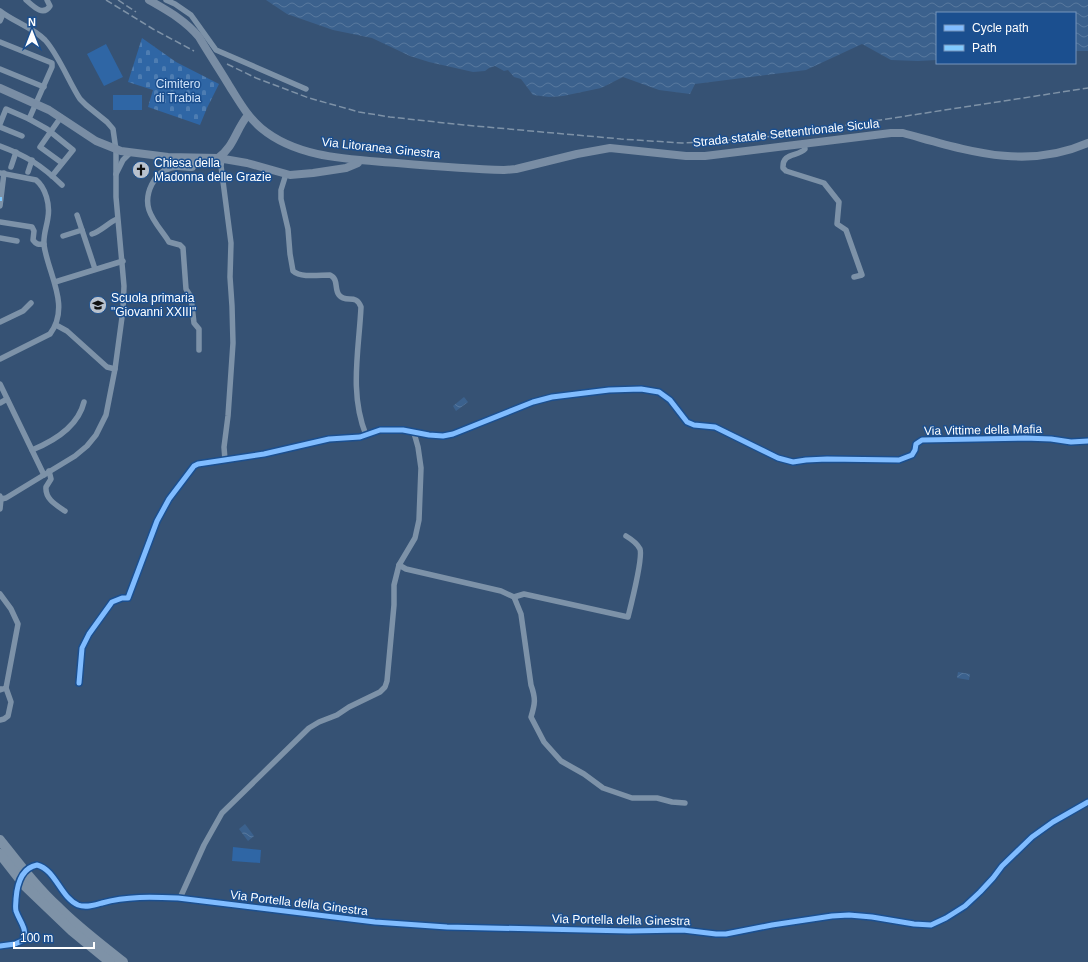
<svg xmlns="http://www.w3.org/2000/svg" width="1088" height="962" font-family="Helvetica,sans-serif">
<defs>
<pattern id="cemetery-stones" width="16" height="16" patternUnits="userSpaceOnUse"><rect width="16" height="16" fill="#2f66a5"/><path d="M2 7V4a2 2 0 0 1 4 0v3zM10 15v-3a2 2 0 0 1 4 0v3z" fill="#4e7db2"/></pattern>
<pattern id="water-waves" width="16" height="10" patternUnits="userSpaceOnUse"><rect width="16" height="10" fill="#3b618d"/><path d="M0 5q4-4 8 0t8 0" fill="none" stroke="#58799e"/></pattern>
</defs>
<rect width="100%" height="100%" fill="#365274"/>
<path fill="url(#cemetery-stones)" d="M142 38 176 62 219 84 207 108 200 125 148 107 153 90 128 82Z"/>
<g fill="#2f66a5">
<path d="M106 44 123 77 104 86 87 54Z"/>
<rect x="113" y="95" width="29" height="15"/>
<path d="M233 847 261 850 260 863 232 861Z"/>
</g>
<g fill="url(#water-waves)">
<path d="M266 0H1088V51H1075V13H937V60L918 61 891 60 862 44 806 70 695 84 690 94 659 90 623 77 601 88 563 96 549 97 533 95 521 79 514 77 508 70 504 71 495 66 489 68 485 71 473 72 429 62 410 56 372 38 333 30 287 14Z"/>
<path d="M464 397 468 402 456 411 453 406Z"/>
<path d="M958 672 970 674 969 680 957 678Z"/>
<path d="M245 824 254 836 248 841 239 829Z"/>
</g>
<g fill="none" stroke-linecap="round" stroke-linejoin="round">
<g stroke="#7d92a8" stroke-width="5.5">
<path d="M26 0C33 6 43 17 50 6L47 0"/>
<path d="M166 0 175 4 191 15 216 50 306 89"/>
<path d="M0 11C14 22 32 27 45 40 58 54 69 82 80 99L86 105 107 122 113 129 116 150V197L124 286 123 310 115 369 106 415 96 435 87 446 75 456 6 498 1 499"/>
<path d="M0 21 3 14"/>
<path d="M0 42 52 63V67L29 119"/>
<path d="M0 69 44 87"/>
<path d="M61 117 40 147 62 163"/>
<path d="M0 124 6 109 29 119 47 129 73 150 52 176"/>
<path d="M0 127 22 136"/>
<path d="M804 144 805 149C798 157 782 152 783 168L786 171 824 183 839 202 837 224 846 230 862 275 854 277"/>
<path d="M0 146C27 156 41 165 62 185"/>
<path d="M195 158 193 168C186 169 179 166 171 168 154 172 144 194 149 210 153 222 163 232 169 242L180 245 183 248 186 289 191 297 194 323 199 329V350"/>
<path d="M222 159 221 166 231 243 230 277 232 306 233 343 228 416 224 447 225 460"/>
<path d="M11 167 16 152"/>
<path d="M28 172 32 160"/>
<path d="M0 173 36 180C46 188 50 205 48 217 47 226 43 235 44 245 48 274 71 306 50 334L0 359"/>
<path d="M116 174 123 160 130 153"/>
<path d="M286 174 281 190V199L288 229 290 254 293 271C301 278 319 275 330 275 339 279 334 289 339 295 346 304 356 293 361 307 359 350 349 393 366 435"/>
<path d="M0 206 4 173"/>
<path d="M77 215 95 269"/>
<path d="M0 222 32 227 34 231 33 240C36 244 38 245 44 244"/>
<path d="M92 234C101 231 108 223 117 219"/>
<path d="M63 236 82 230"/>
<path d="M0 238 17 241"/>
<path d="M55 282 123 261"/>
<path d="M0 322 23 311 31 303"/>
<path d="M56 325 67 331 107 367 115 369"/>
<path d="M0 384 44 475"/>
<path d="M0 403 7 399"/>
<path d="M32 450C54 441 78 427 84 402"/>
<path d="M49 471 51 479 46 487C45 499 56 505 65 511"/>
<path d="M0 509 1 499 0 496"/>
<path d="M399 565 406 569 501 591 514 597 524 594 628 617C631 605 643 558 640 549 637 543 631 539 626 536"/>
<path d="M0 594 11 609 18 624 6 688 11 702 8 716 4 719 0 720"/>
<path d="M514 597 521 614 531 685C536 699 535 704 531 717L544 742 561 761 584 774 603 788 632 798H657L672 802 685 803"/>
<path d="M79 683 82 648 89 634 112 602 122 598H128L157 521 169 499 194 466 198 464 264 454 329 439 360 437 380 430H403L429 435 443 436 453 434 533 402 552 397 609 390 641 389 659 392 670 400 687 422 694 425 715 427 778 458 793 462 806 460 827 459 899 460 912 455 915 450 916 444 922 440 1025 438 1051 439 1071 442 1088 441"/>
<path d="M0 689V690L6 688"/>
<path d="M180 898 204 845 222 813 309 728 319 722 337 715 349 707 380 692 385 687 387 681 394 605V585L399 565 415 538 419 520 421 468 418 447 414 433"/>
<path d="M0 946 15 944 24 940C27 928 20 922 16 911 15 907 16 903 16 899 17 885 21 868 37 865 56 870 60 897 78 905 86 908 95 905 102 903 127 896 152 897 178 898L375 922 447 927 629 931 683 930 716 934H726L772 925 832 916 849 915 872 917 914 924 931 925 946 918 965 906 980 892 993 878 1002 866 1032 837 1053 822 1088 802"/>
</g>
<g stroke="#798da4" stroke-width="8">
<path d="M149 0C168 11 185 20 199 37 209 54 220 70 230 87 239 101 247 116 261 128 298 159 351 159 397 163 432 166 468 169 504 170L516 169 577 154 610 148 686 156H705L891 133H903C966 150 1025 171 1088 143"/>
<path d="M0 88 49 110 96 141 121 151 168 157 218 158 247 163 290 175 313 173 346 168 358 163V160"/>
<path d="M218 158C234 147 236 129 248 115"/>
</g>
<g stroke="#7e92a7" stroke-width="10">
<path d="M0 840C19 864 37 888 59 908 79 928 102 945 123 962"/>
<path d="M0 854 25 886 72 931 110 962"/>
</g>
<g stroke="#7e92a7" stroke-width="1.5" stroke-dasharray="7 3" stroke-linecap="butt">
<path d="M106 0 153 29 194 51"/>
<path d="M118 0 136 12"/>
<path d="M227 64 256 78 309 98 359 112 390 117 464 125 621 139 682 143 708 142 776 136 1088 88"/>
</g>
<path stroke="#80caff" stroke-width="4" stroke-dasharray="8 4" stroke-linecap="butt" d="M0 199H2"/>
<defs>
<g id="cycleway">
<path d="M79 683 82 648 89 634 112 602 122 598H128L157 521 169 499 194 466 198 464 264 454 329 439 360 437 380 430H403L429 435 443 436 453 434 533 402 552 397 609 390 641 389 659 392 670 400 687 422 694 425 715 427 778 458 793 462 806 460 827 459 899 460 912 455 915 450 916 444 922 440 1025 438 1051 439 1071 442 1088 441"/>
<path d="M0 946 15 944 24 940C27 928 20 922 16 911 15 907 16 903 16 899 17 885 21 868 37 865 56 870 60 897 78 905 86 908 95 905 102 903 127 896 152 897 178 898L375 922 447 927 629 931 683 930 716 934H726L772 925 832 916 849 915 872 917 914 924 931 925 946 918 965 906 980 892 993 878 1002 866 1032 837 1053 822 1088 802"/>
</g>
</defs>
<use href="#cycleway" stroke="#1b4f8f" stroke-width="8"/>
<use href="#cycleway" stroke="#80bcff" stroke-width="5"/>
</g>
<defs>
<symbol id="church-disc" viewBox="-11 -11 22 22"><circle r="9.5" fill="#b9c2ce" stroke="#1b4f8f"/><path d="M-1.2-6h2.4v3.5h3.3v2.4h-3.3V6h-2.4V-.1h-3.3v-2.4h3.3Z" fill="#111"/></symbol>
<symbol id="school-disc" viewBox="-11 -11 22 22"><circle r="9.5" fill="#b9c2ce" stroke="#1b4f8f"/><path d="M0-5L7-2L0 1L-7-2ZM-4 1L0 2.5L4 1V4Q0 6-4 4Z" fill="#111"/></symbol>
</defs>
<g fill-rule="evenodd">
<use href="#church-disc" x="131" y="160" width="20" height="20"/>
<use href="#school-disc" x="88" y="295" width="20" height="20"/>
</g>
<g text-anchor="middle" stroke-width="3" stroke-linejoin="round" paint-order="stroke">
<g font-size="12" fill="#cfe3fa" stroke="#1b4f8f">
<text x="178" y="88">Cimitero<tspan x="178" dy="14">di Trabia</tspan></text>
</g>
<g font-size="12" fill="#fff" stroke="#1b4f8f">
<text transform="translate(786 133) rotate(-6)" y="4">Strada statale Settentrionale Sicula</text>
<text transform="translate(381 148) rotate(6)" y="4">Via Litoranea Ginestra</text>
<text transform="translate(983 430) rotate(-1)" y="4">Via Vittime della Mafia</text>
<text transform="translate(299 903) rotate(7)" y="4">Via Portella della Ginestra</text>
<text transform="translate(621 920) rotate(1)" y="4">Via Portella della Ginestra</text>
</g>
<g font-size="12" fill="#fff" stroke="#1b4f8f" text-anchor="start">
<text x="154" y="167">Chiesa della<tspan x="154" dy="14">Madonna delle Grazie</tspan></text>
<text x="111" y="302">Scuola primaria<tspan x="111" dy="14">"Giovanni XXIII"</tspan></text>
</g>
</g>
<rect x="936" y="12" width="140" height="52" fill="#1b4f8f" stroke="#7695bc"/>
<rect x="944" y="25" width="20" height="6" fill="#80bcff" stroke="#7695bc"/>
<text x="972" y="32" font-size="12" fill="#ffffff">Cycle path</text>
<rect x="944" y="45" width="20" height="6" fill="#80caff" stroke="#7695bc"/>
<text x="972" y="52" font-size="12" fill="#ffffff">Path</text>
<g transform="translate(32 32)" stroke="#1b4f8f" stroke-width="3" paint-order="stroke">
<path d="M0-3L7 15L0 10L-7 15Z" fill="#ffffff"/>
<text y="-6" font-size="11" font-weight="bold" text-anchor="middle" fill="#ffffff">N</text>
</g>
<path d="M14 942v6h80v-6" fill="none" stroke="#ffffff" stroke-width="2"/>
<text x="20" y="942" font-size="12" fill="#ffffff" stroke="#1b4f8f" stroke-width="3" paint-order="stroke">100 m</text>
</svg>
